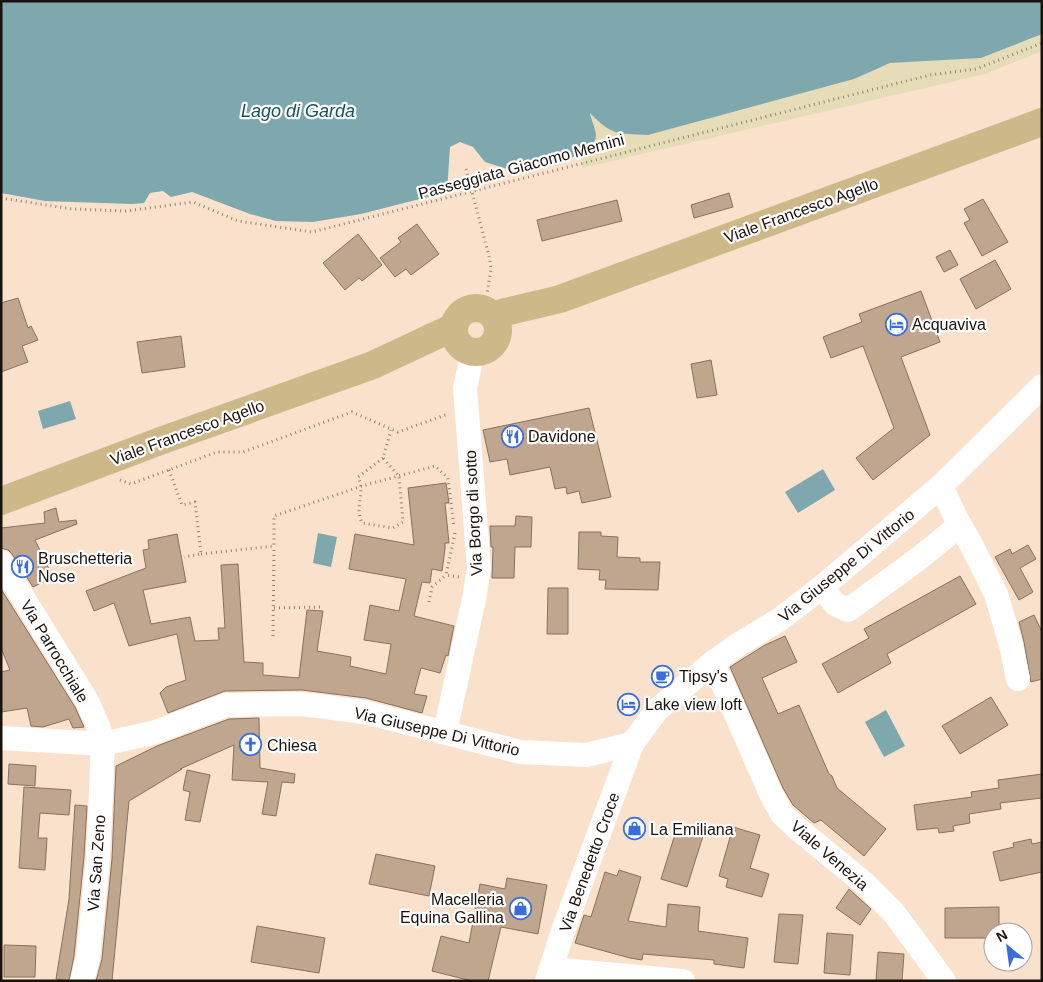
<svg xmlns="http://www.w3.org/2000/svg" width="1043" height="982" font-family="Arial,sans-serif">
<rect width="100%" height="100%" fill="#f9e1cc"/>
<path fill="#e6dcb7" d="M1042 34V51L985 74 582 168V154L593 145 590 111 600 124 648 135 854 79 890 63 981 58Z"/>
<g fill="#7ea7ae">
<path d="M1 1H1042V34L981 58 890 63 854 79 648 135C617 133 612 136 590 113 591 120 596 129 596 136 595 156 554 162 538 167L531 160 507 169 485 162 473 147 460 142 450 147 447 192 361 214 313 222 276 221 250 214 192 192 171 197 163 191 150 193 144 203 132 204 45 201 1 193Z"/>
<path d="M70 401 76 419 43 429 38 411Z"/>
<path d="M823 469 835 490 798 513 785 492Z"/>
<path d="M318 533 337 537 331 567 313 563Z"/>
<path d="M886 710 905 746 884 757 865 722Z"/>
</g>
<g fill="#c1a68f" stroke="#86715e">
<path d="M729 193 733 207 694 218 691 205Z"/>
<path d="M983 199 1008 242 982 256 964 223 970 220 964 209Z"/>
<path d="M617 200 622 221 542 241 537 220Z"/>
<path d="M417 224 439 254 411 275 406 269 395 277 380 258 401 242 398 238Z"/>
<path d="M358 234 382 265 362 281 359 278 345 290 323 263Z"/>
<path d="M950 250 958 265 944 272 936 257Z"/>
<path d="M995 260 1011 289 976 309 960 279Z"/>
<path d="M921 291 940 342 901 357 930 435 873 480 856 458 894 428 863 346 831 358 823 337 862 322 859 314Z"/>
<path d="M18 298 28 328 31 326 38 340 22 346 28 362 1 372V303Z"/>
<path d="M181 336 185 367 142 373 137 342Z"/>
<path d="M711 360 717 395 697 398 691 364Z"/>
<path d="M589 408 611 497 582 503 579 491 567 494 566 487 555 489 550 467 510 475 507 459 490 462 483 430Z"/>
<path d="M446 483 449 503H445L449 543H445V549L442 571 432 569 430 583 422 582 414 616 454 626 448 656 446 655 440 673 421 668 414 694 427 696 422 713 366 698 302 690 225 691 168 713 160 693 166 687 186 680 177 634 129 646 114 603 94 611 86 591 146 568 143 550 149 549 148 540 177 534 186 582 143 590 151 624 190 617 195 641 219 640 218 628H225L221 565 238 564 244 662 263 663V675L299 678 307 610 323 611 317 651 351 657 350 666 386 674 391 644 364 640 370 605 399 611 406 579 349 569 355 534 414 545 408 488Z"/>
<path d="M56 508 59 522 76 520 77 524 35 540 53 577 33 587 12 554 8 550 1 548V528L45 523 44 512Z"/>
<path d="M516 516 532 517 531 547H515L514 578H492L493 547H491L490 526H515Z"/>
<path d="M579 532H601V536L618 537 617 557 640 558V562H660L658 590 605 589 606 580H599L600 570 578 569Z"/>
<path d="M1028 545 1036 559 1020 568 1033 592 1019 600 995 557 1010 549 1012 554Z"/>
<path d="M960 576 976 604 887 654 891 663 838 693 822 664 869 638 864 629Z"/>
<path d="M548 588H568V634H547Z"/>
<path d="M1 589 75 707 84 727 73 728 69 719 43 727 31 726 27 708 1 712V672L10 670 1 648Z"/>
<path d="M1034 615 1042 632V679L1031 682 1024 642 1019 622Z"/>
<path d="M785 636 797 662 762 678 778 714 799 705 829 774 832 776 837 788 886 829 864 856 821 820 814 823 793 805 783 788 730 667 765 645Z"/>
<path d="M991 697 1008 725 960 754 942 726Z"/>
<path d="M259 718 260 768 295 774 294 783 282 782 276 816 262 814 268 782 232 780 234 745 180 769H182L129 801 112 981H96L102 959 112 859 116 766 157 746 229 719Z"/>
<path d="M9 764 36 766 35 786 8 784Z"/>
<path d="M187 770 210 775 200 822 185 820 190 792 183 790Z"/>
<path d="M1042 774V798L1000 803 1001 809 969 814 970 823 953 826 954 831 939 833 938 828 917 830 914 805 972 797 971 792 999 788 998 780Z"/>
<path d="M24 787 71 790 69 815 40 813 38 838H47L45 870 19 868Z"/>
<path d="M75 805 87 806 84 857 74 956 69 981 56 979 69 899Z"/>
<path d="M733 827 760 835 750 868 769 874 762 897 726 887 728 879 719 876Z"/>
<path d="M677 828 703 836 687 887 661 879Z"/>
<path d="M1031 839 1032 844 1042 842V872L1000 881 993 852 1014 847 1013 843Z"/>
<path d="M376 854 435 866 429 896 369 884Z"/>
<path d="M619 870 641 877 628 921 666 927 668 904 700 907 698 931 748 938 744 968 714 964V960L643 954 642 960 630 958 575 943 584 915 591 917 605 872 617 876Z"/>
<path d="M507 878 547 885 538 934 501 927 488 981H472L432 971 441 936 469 943 480 884 505 889Z"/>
<path d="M849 889 871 909 860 925 836 908Z"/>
<path d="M999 907V932H993V938H945V908Z"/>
<path d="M779 914 803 915 798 964 774 962Z"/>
<path d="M257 926 325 938 319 973 251 962Z"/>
<path d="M827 933 853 935 850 975 824 973Z"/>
<path d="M4 945 36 946 35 977H4Z"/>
<path d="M878 952 904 954 902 981H876Z"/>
</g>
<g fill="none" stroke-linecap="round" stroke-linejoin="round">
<g stroke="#938273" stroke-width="3" stroke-dasharray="1 4" stroke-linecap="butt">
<path d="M466 169 490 260 491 269 487 294"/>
<path d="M1 198 72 209 126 211 193 202 238 221 312 232 930 75 976 69 1042 43"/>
<path d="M456 305 466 300 479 301"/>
<path d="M492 355 512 334"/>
<path d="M383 458 358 477C366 495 354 505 362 523L393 528 403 522 399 476 383 458 391 430"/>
<path d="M169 470 182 505 195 502 201 554 184 557"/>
<path d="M120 480 131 484 217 452H243L352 412 398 432 448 414"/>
<path d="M455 533 446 575 459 577"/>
<path d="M201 554 274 546V516L362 486 435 466 448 478 454 527"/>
<path d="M429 602 432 587 446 575"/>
<path d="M274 608 321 607"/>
<path d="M273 636 274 546"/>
</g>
<g stroke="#fff" stroke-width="24">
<path d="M941 486 957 520 972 546 996 594 1011 645 1018 679"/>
<path d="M1 562 87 701 98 726 103 744 98 858 88 958 82 981"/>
<path d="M822 587 835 604 848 610 917 560 960 525"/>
<path d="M712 663 721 680 771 794 782 814 798 829 864 883 894 913 944 981"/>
<path d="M445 732 474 599 479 568 465 388 473 352"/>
<path d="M1 738 103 744 156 732 226 705 302 704 364 712 520 752 586 755 632 744"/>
<path d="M551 969 683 981"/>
<path d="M547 981 563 931 632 744 657 710 712 663 739 644 779 620 822 587 941 486 1042 386"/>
</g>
<g stroke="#cdb88a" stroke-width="28">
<circle cx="476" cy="330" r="22"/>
<path d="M493 315 560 299 1042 122"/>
<path d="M1 501 163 440 373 365 454 327"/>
</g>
</g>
<defs>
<symbol id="hotel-ring" viewBox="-11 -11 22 22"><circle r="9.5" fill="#fff" stroke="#3a6cdc" stroke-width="1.5"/><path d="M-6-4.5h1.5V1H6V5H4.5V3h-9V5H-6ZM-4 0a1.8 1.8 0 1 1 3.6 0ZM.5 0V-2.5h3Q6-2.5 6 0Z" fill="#3a6cdc"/></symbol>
<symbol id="restaurant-ring" viewBox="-11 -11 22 22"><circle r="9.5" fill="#fff" stroke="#3a6cdc" stroke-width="1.5"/><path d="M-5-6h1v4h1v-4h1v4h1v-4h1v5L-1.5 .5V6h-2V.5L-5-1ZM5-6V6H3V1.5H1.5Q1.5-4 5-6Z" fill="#3a6cdc"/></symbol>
<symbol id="cafe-ring" viewBox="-11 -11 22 22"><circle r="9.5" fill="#fff" stroke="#3a6cdc" stroke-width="1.5"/><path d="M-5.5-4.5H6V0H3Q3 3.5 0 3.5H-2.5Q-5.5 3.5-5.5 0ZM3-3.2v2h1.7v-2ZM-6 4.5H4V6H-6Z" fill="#3a6cdc"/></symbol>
<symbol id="church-ring" viewBox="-11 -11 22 22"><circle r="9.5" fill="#fff" stroke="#3a6cdc" stroke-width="1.5"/><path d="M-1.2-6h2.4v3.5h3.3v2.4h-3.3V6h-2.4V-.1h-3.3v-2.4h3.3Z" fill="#3a6cdc"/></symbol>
<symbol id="shop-ring" viewBox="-11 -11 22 22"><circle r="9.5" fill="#fff" stroke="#3a6cdc" stroke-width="1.5"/><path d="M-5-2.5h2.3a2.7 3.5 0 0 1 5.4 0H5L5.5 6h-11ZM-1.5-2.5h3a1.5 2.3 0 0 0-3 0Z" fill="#3a6cdc"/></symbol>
</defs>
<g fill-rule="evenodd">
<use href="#hotel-ring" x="884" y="312" width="25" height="25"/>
<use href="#restaurant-ring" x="500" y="424" width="25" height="25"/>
<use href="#restaurant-ring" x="10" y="554" width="25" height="25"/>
<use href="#cafe-ring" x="650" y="664" width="25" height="25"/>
<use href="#hotel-ring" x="616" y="692" width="25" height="25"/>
<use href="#church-ring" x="238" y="732" width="25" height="25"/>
<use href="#shop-ring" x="622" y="816" width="25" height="25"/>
<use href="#shop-ring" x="508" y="896" width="25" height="25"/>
</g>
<g text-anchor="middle" stroke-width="4.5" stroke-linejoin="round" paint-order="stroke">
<g font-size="16" fill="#1b120b" stroke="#fff">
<text transform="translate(521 166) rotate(-15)" y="6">Passeggiata Giacomo Memini</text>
<text transform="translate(801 210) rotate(-20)" y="6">Viale Francesco Agello</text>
<text transform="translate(187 432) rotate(-20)" y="6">Viale Francesco Agello</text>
<text transform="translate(473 513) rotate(-93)" y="6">Via Borgo di sotto</text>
<text transform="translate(846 565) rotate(-39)" y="6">Via Giuseppe Di Vittorio</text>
<text transform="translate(55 651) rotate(59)" y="6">Via Parrocchiale</text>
<text transform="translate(437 731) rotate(13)" y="6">Via Giuseppe Di Vittorio</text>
<text transform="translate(830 855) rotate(41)" y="6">Viale Venezia</text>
<text transform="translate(589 862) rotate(-70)" y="6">Via Benedetto Croce</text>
<text transform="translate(96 863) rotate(-86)" y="6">Via San Zeno</text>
</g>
<g font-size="16" fill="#1b120b" stroke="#fff" text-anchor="start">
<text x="912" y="330">Acquaviva</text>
<text x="528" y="442">Davidone</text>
<text x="38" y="564">Bruschetteria<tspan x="38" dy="18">Nose</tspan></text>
<text x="679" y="682">Tipsy's</text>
<text x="645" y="710">Lake view loft</text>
<text x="267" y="751">Chiesa</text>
<text x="650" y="835">La Emiliana</text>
<text x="504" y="905" text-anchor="end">Macelleria<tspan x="504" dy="18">Equina Gallina</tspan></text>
</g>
<g font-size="18" font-style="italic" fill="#17525a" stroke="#fff">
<text x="298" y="117">Lago di Garda</text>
</g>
</g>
<rect width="1043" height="982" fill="none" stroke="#1b120b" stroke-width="5"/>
<g transform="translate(1008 947) rotate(331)"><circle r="24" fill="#ffffff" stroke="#a4a09d"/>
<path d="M0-4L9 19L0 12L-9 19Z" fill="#3a6cdc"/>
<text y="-8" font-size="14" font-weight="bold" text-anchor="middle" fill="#1b120b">N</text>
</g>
</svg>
